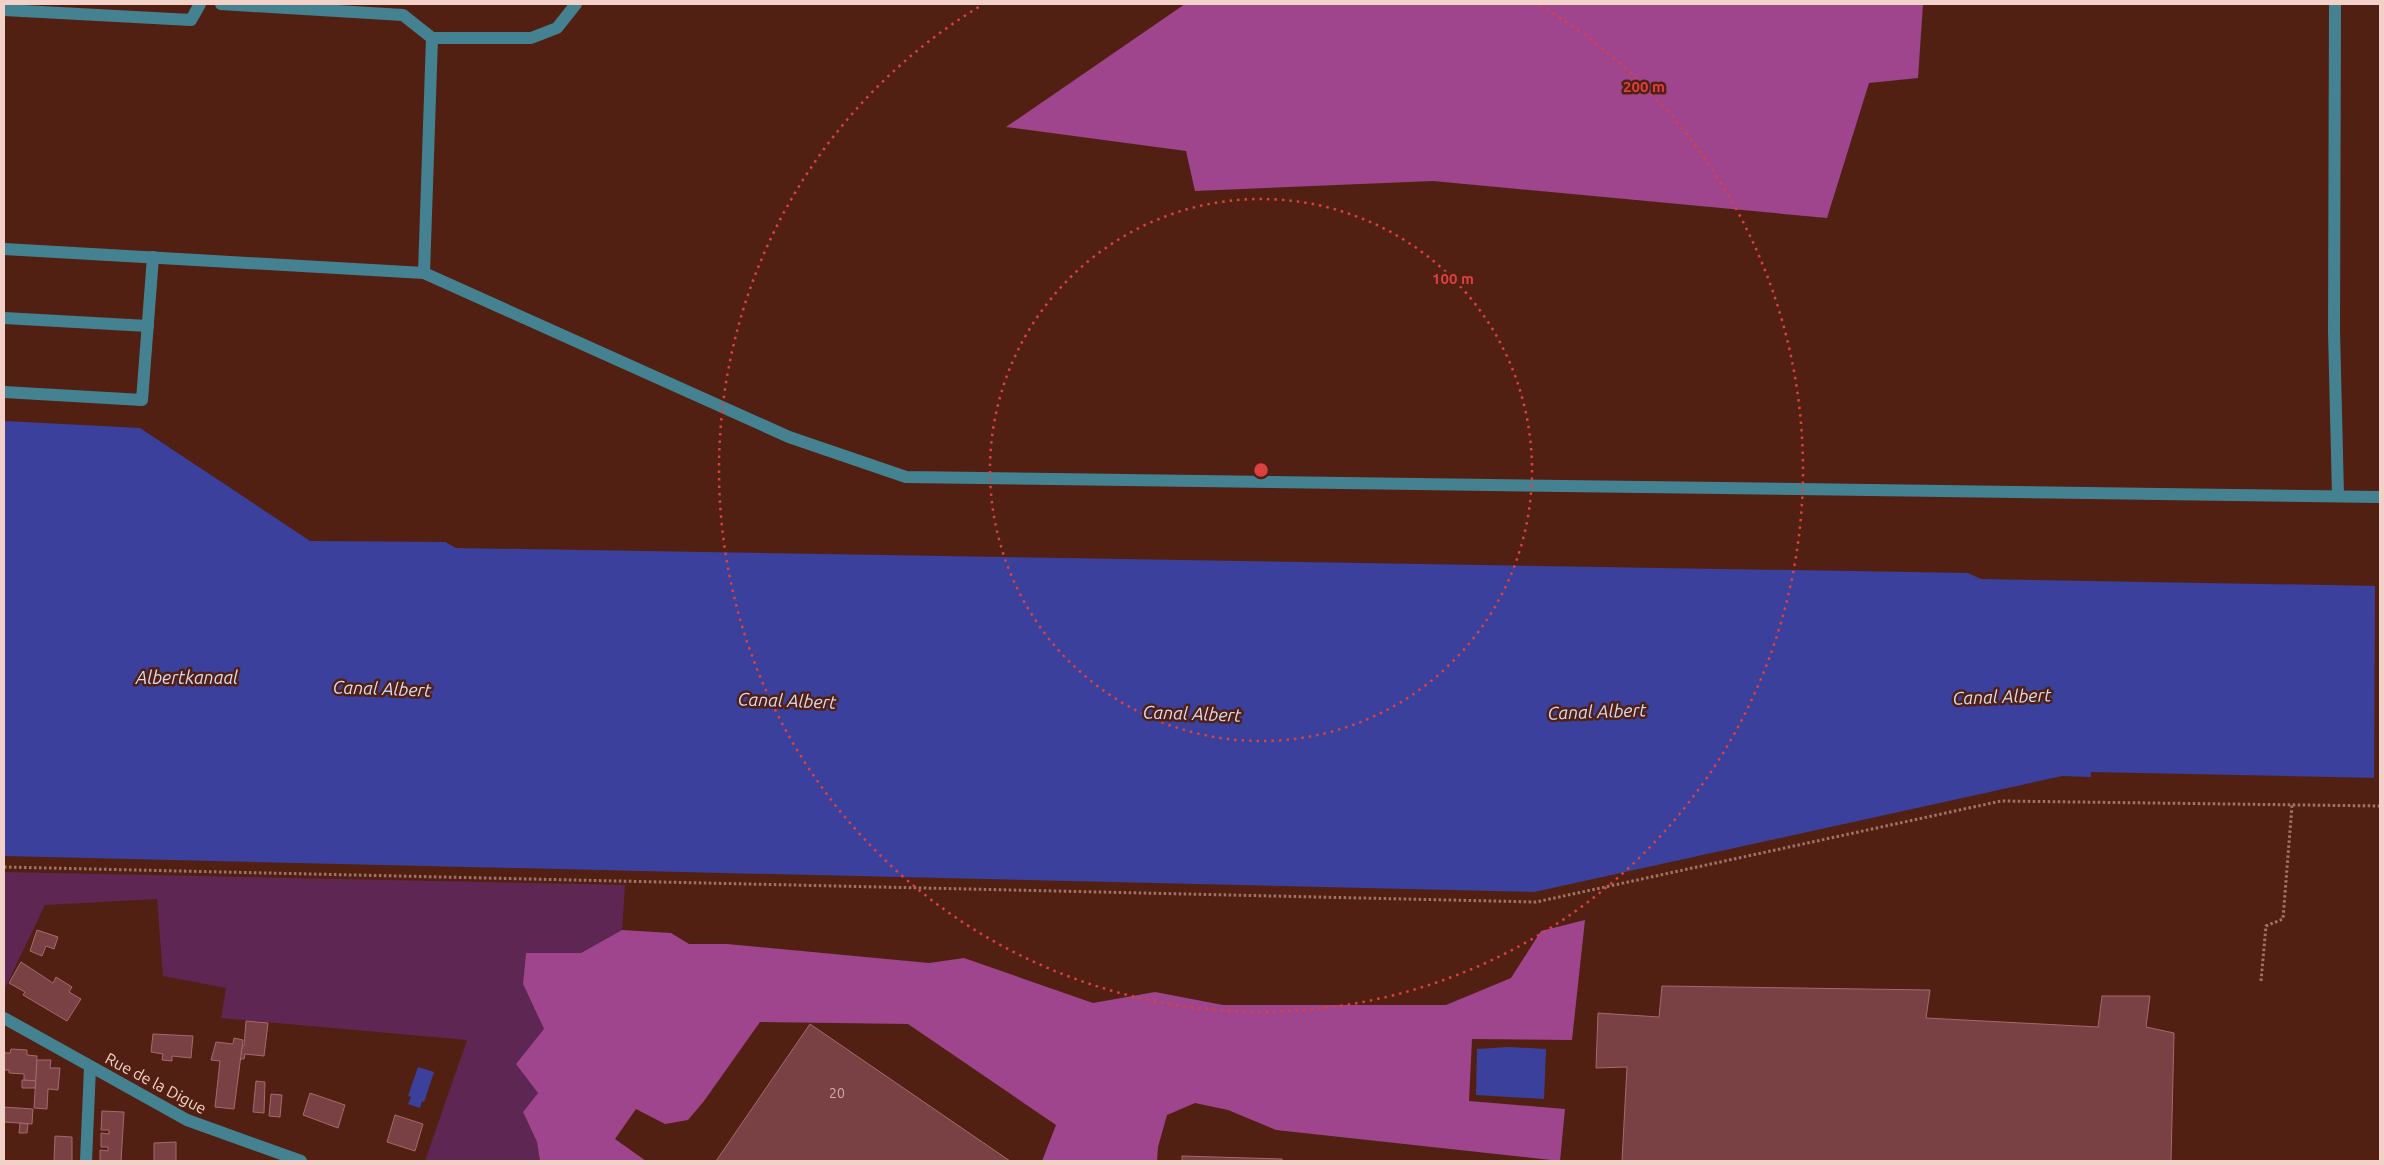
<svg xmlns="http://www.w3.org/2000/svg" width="2384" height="1165" font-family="Ubuntu,sans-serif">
<rect width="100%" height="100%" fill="#522012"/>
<path fill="#5e2653" d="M4 872 625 885 622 930 581 953H526L523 984 544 1029 538 1093 523 1112 537 1142 540 1161H425L467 1040 221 1018 226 988 163 976 157 899 45 905 4 990Z"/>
<g fill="#9e458d">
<path d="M1185 4H1923L1918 78 1869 83 1827 218 1433 181 1195 191 1186 151 1006 127Z"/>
<path d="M1585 920 1572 1040 1472 1039 1469 1101 1565 1109 1560 1161 1276 1130 1228 1110 1195 1103 1167 1115 1158 1147 1157 1161H1042L1056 1125 908 1024 760 1022 704 1101 688 1120 665 1124 636 1109 615 1139 646 1161H540L537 1142 523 1112 538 1093 516 1064 544 1029 523 984 526 953H581L622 930 671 933 689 944H727L929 963 964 958 1093 1003 1155 992 1223 1005H1446L1511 978 1541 931Z"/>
</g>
<g fill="#3b409d">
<path d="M4 421 140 428 310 541 445 542 456 548 1968 573 1981 579 2380 586V778L2091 772V777L2062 776 1534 892 4 856Z"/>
<path d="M1509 1047 1546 1049 1544 1099 1476 1095 1477 1049Z"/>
<path d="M418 1067 434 1072 424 1102 422 1101 420 1108 408 1104 411 1097 408 1096Z"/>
</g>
<path fill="#522012" d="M2375 584H2380V781H2374Z"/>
<g fill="#7a4145" stroke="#a6696d">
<path d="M37 930 58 937 54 949 46 946 42 956 30 951Z"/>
<path d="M21 962 53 983 56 977 72 987 69 992 81 999 67 1021 23 995 25 992 9 983Z"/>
<path d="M1662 986 1930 990 1926 1018 2098 1027 2102 996H2150L2146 1027 2174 1033 2171 1161H1622L1627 1067 1596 1068 1598 1013 1659 1017Z"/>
<path d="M246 1021 268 1023 264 1056 245 1054 244 1059H240L242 1046H244Z"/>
<path d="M810 1024 1010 1161H716Z"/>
<path d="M153 1034 193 1036 191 1058 172 1056V1061L162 1060 163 1054 151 1052Z"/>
<path d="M234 1038 243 1040 234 1109 215 1107 220 1061 211 1060 216 1042 233 1044Z"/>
<path d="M4 1048 5 1053H10L11 1049 27 1050V1055L37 1056 36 1081 24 1080V1074L9 1073V1070H4V1075Z"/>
<path d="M37 1060H51L50 1068H60L58 1090 48 1089 47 1109 34 1108Z"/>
<path d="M22 1080 36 1081 35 1088H22Z"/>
<path d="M256 1081 265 1082 264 1113 253 1112Z"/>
<path d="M310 1093 345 1105 338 1128 303 1115Z"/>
<path d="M271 1094 282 1095 280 1117 269 1116Z"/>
<path d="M4 1107 33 1109 32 1124 4 1122Z"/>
<path d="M102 1111 124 1112 121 1161H100V1150L108 1151V1147H101V1133L109 1134V1130H101Z"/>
<path d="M395 1115 423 1124 415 1151 387 1142Z"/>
<path d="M20 1123 28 1124 27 1133H19Z"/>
<path d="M55 1136 72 1137V1161H54Z"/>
<path d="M176 1142V1161H154V1143Z"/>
<path d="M1182 1156 1282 1159V1161H1182Z"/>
</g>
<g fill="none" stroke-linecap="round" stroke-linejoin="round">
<g stroke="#9e7469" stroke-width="3" stroke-dasharray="2.5 2.5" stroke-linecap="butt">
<path d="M4 867 1536 902 2001 801 2380 806"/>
<path d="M2261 981 2266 926 2283 919 2292 805"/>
</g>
<g stroke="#458291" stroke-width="12">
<path d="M221 4 403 15 432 38"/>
<path d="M2335 4 2334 331 2338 496"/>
<path d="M4 10 191 20 200 4"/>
<path d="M4 249 424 273 789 437 906 477 2380 497"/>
<path d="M424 273 432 38H531L557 28 576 4"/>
<path d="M4 318 148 326"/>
<path d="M4 392 142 400 153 257"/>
<path d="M4 1018 187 1120 301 1161"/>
<path d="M86 1161 90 1067"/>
</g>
</g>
<g fill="none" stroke="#da4140" stroke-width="2.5" stroke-dasharray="2.5 5">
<circle cx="1261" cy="470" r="271"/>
<path d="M1540 5A542 542 0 1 1 982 5"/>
</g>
<g text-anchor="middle" stroke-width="5" stroke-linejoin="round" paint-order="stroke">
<g font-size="14" fill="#d4ada7">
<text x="837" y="1098">20</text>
</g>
<g font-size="16" fill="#f2d1c8" stroke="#522012">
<text transform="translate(156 1083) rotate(28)" y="6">Rue de la Digue</text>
</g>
<g font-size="18" font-style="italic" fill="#d6dcf6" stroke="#522012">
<text x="187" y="684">Albertkanaal</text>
<text transform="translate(382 689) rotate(2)" y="6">Canal Albert</text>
<text transform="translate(2002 697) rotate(-2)" y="6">Canal Albert</text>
<text transform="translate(787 701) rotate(2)" y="6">Canal Albert</text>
<text transform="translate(1597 712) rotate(-2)" y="6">Canal Albert</text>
<text transform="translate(1192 714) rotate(2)" y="6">Canal Albert</text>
</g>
</g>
<circle cx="1261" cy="470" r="8" fill="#da4140" stroke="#522012" stroke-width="2.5"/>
<g font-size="15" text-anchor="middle" font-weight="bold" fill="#da4140" stroke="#522012" stroke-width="5" stroke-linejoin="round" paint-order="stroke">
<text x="1644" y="92">200 m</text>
<text x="1453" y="284">100 m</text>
</g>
<rect width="2384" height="1165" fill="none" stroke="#f2d1c8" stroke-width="10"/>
</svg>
